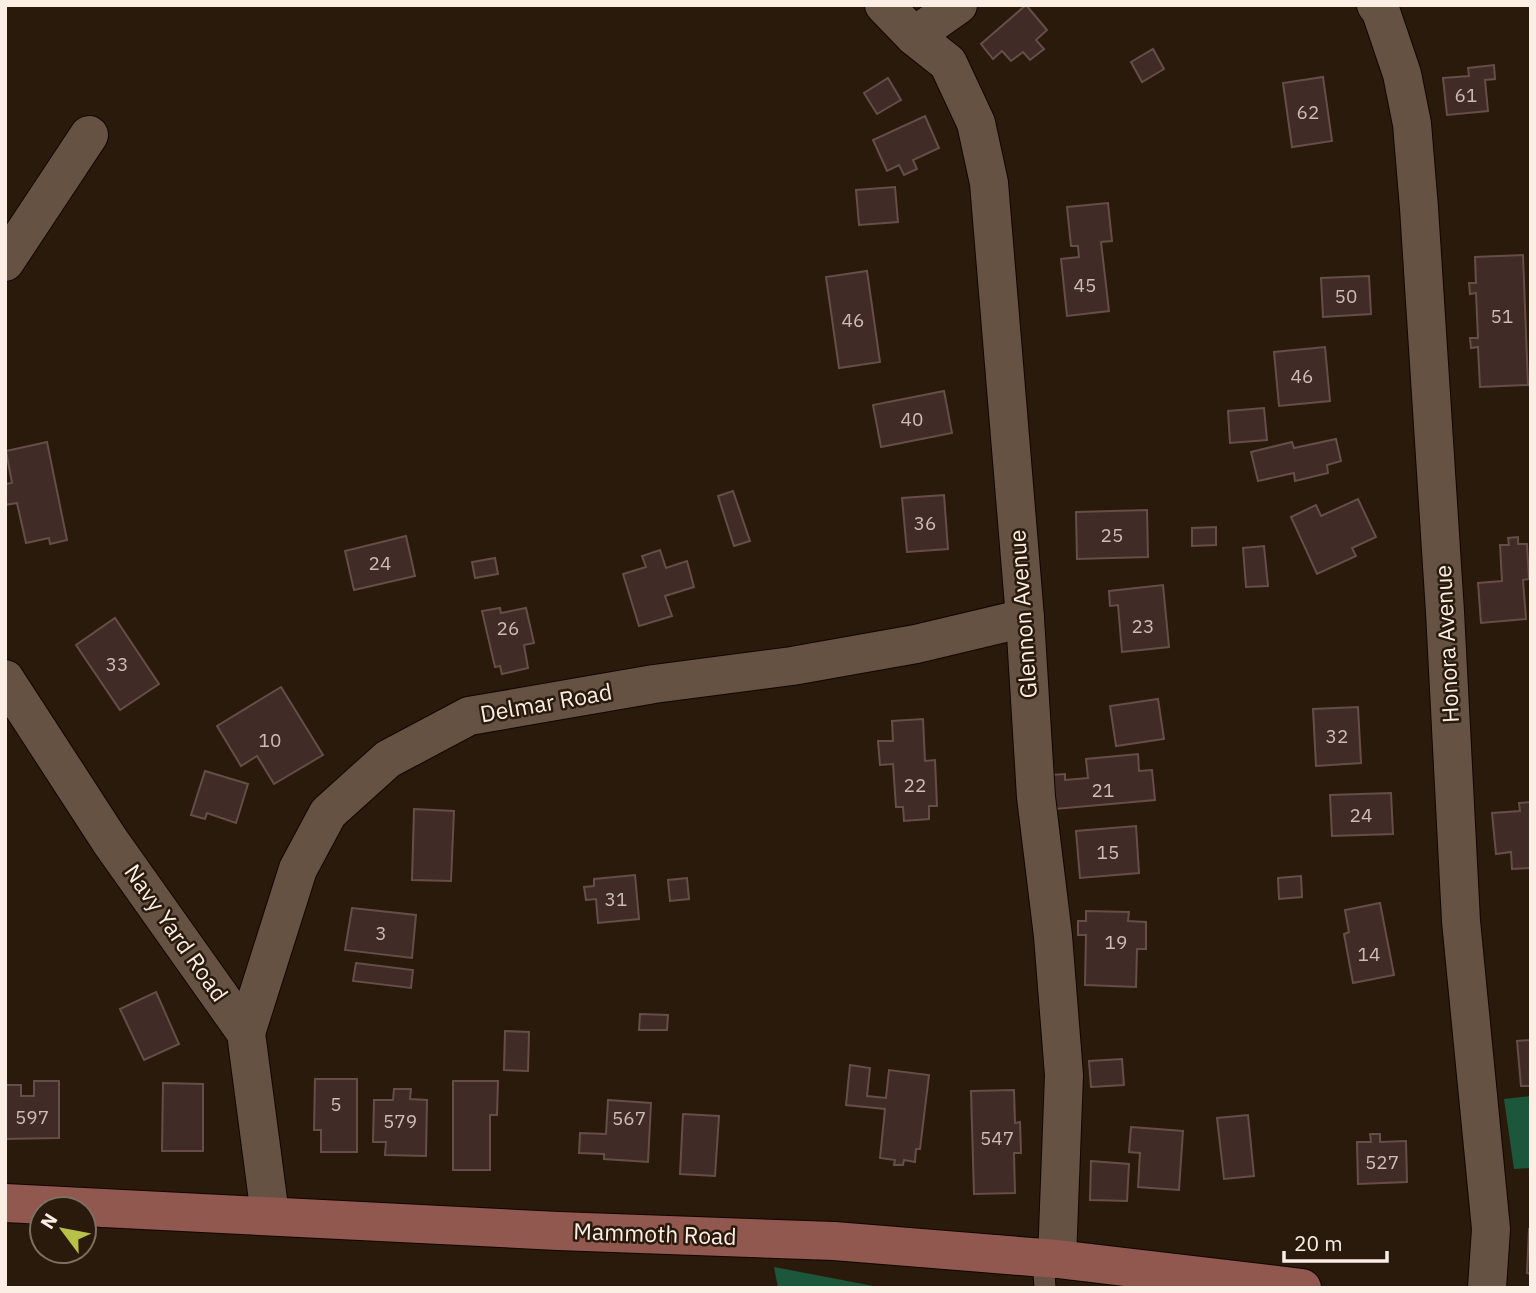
<svg xmlns="http://www.w3.org/2000/svg" width="1536" height="1293" font-family="'IBM Plex Sans',sans-serif">
<rect width="100%" height="100%" fill="#2a1a0c"/>
<g fill="#1c563b">
<path d="M1531 1096V1168L1514 1169 1504 1099Z"/>
<path d="M774 1267 884 1288H778Z"/>
</g>
<g fill="#412b26" stroke="#664d48" stroke-width="2">
<path d="M1026 5 1047 30 1036 40 1044 49 1030 60 1023 52 1011 61 1002 51 993 59 981 44Z"/>
<path d="M1153 49 1164 69 1142 82 1131 62Z"/>
<path d="M1494 65 1495 79 1485 80 1488 111 1447 115 1443 78 1469 76 1468 68Z"/>
<path d="M1323 77 1332 141 1292 147 1283 83Z"/>
<path d="M888 78 901 100 877 114 864 93Z"/>
<path d="M925 116 939 148 913 160 917 169 904 175 899 165 887 171 873 140Z"/>
<path d="M895 187 898 222 859 225 856 190Z"/>
<path d="M1108 203 1112 241 1101 242 1109 311 1067 316 1061 259 1079 257 1078 246H1071L1067 207Z"/>
<path d="M1523 255 1528 385 1480 387 1478 347 1471 348 1470 338H1478L1476 293 1470 294 1469 283H1476L1475 257Z"/>
<path d="M867 271 880 362 839 368 826 277Z"/>
<path d="M1369 276 1371 314 1323 317 1321 278Z"/>
<path d="M1325 347 1330 401 1279 406 1274 352Z"/>
<path d="M944 391 952 433 881 447 873 405Z"/>
<path d="M1264 408 1267 440 1230 443 1228 411Z"/>
<path d="M1336 439 1341 461 1327 465 1328 473 1295 481 1294 473 1258 481 1251 452 1292 442 1294 448Z"/>
<path d="M47 442 67 540 50 544 49 538 26 543 17 503 5 505V484L12 483 6 451Z"/>
<path d="M733 491 750 541 734 546 718 496Z"/>
<path d="M944 495 948 549 907 552 902 498Z"/>
<path d="M1358 499 1376 537 1352 548 1356 556 1317 574 1291 517 1316 505 1321 516Z"/>
<path d="M1147 510 1148 557 1077 559 1076 512Z"/>
<path d="M1216 527V545L1192 546V528Z"/>
<path d="M406 536 415 576 354 590 345 551Z"/>
<path d="M1518 537V544H1527L1529 579 1523 580 1526 619 1481 623 1478 583 1502 581 1500 545H1509L1508 538Z"/>
<path d="M1264 546 1268 586 1246 587 1243 548Z"/>
<path d="M660 550 666 568 687 561 694 587 665 596 672 616 639 626 623 574 646 567 642 556Z"/>
<path d="M495 558 498 574 475 578 472 562Z"/>
<path d="M1163 585 1169 647 1122 652 1118 605 1110 606 1109 591Z"/>
<path d="M500 608 501 613 526 608 534 643 524 645 528 668 502 674 500 666 495 667 482 611Z"/>
<path d="M115 618 159 684 120 710 76 645Z"/>
<path d="M281 687 323 755 274 784 257 756 241 766 217 726Z"/>
<path d="M1158 699 1164 739 1116 746 1110 706Z"/>
<path d="M1358 707 1361 763 1316 766 1313 709Z"/>
<path d="M923 719 925 761 935 760 937 806H929V819L904 821 903 807H896L893 764 880 765 878 741H893L892 721Z"/>
<path d="M1138 754 1139 771 1152 770 1155 800 1055 809 1051 775 1065 774V780L1088 778 1086 759Z"/>
<path d="M205 771 248 784 236 823 207 813 205 819 191 815Z"/>
<path d="M1391 793 1393 834 1332 836 1330 795Z"/>
<path d="M1531 802V868L1512 869 1511 852 1496 854 1492 813 1520 811 1519 803Z"/>
<path d="M414 809 454 811 451 881 412 880Z"/>
<path d="M1136 826 1139 873 1080 878 1076 831Z"/>
<path d="M635 875 639 919 598 923 596 899 586 900 584 887 594 886V879Z"/>
<path d="M1301 876 1302 897 1279 899 1278 878Z"/>
<path d="M687 878 689 899 670 901 668 880Z"/>
<path d="M1380 903 1394 975 1353 983 1344 934 1349 932 1345 910Z"/>
<path d="M352 908 416 915 412 958 345 950Z"/>
<path d="M1086 911 1129 912 1128 921 1146 922V949H1137L1136 987 1085 985 1086 935H1078V921H1086Z"/>
<path d="M356 963 413 970 411 988 353 981Z"/>
<path d="M156 992 179 1044 144 1060 120 1009Z"/>
<path d="M640 1014 668 1015 667 1030H639Z"/>
<path d="M505 1031 529 1032 528 1071 504 1070Z"/>
<path d="M1531 1040V1086H1521L1517 1041Z"/>
<path d="M1122 1059 1124 1085 1091 1087 1089 1061Z"/>
<path d="M850 1065 870 1068 867 1096 886 1098 889 1070 929 1075 920 1149H916L915 1162 904 1160 903 1165H894L895 1160 880 1158 885 1109 846 1105Z"/>
<path d="M315 1079H357V1152H321V1130H314Z"/>
<path d="M34 1081H59V1138L5 1139V1085H21V1096H34Z"/>
<path d="M453 1081H498L497 1115H490V1170H453Z"/>
<path d="M163 1083 203 1084V1151H162Z"/>
<path d="M394 1089H411L410 1099 427 1100 426 1156 385 1155 386 1142H373L374 1100H393Z"/>
<path d="M1014 1090 1015 1123 1020 1122 1021 1153H1014L1015 1193 974 1194 971 1091Z"/>
<path d="M608 1100 651 1103 648 1162 604 1159V1154L579 1153 580 1133 606 1134Z"/>
<path d="M683 1114 719 1116 715 1176 680 1174Z"/>
<path d="M1248 1115 1254 1176 1224 1179 1217 1118Z"/>
<path d="M1131 1127 1183 1131 1179 1190 1138 1187 1140 1153 1129 1152Z"/>
<path d="M1370 1134H1380V1142L1406 1141 1407 1182 1358 1184 1357 1142H1371Z"/>
<path d="M1091 1161 1129 1164 1127 1201 1090 1200Z"/>
<path d="M1529 1229H1531V1274L1527 1273Z"/>
</g>
<g fill="none" stroke-linecap="round" stroke-linejoin="round">
<defs>
<path id="service" d="M1043 1257 1045 1288"/>
<g id="minor">
<path d="M884 5 914 36 948 63 976 123 989 183 1025 618 1036 797 1053 936 1064 1075 1057 1259"/>
<path d="M1376 5 1381 12 1402 74 1412 124 1419 208 1445 612 1461 921 1491 1229 1487 1288"/>
<path d="M914 36 958 5"/>
<path d="M5 262 89 135"/>
<path d="M5 679 110 841 246 1033 270 1215"/>
<path d="M246 1033 298 869 328 813 388 759 469 716 654 684 792 666 916 644 1025 618"/>
</g>
<path id="secondary" d="M5 1203 558 1231 834 1241 1057 1259 1302 1288"/>
</defs>
<use href="#service" stroke="#120500" stroke-width="23"/>
<use href="#minor" stroke="#120500" stroke-width="40"/>
<use href="#secondary" stroke="#120500" stroke-width="40"/>
<use href="#service" stroke="#665243" stroke-width="21"/>
<use href="#minor" stroke="#665243" stroke-width="38"/>
<use href="#secondary" stroke="#90584f" stroke-width="38"/>
</g>
<g text-anchor="middle" stroke-width="5" stroke-linejoin="round" paint-order="stroke">
<g font-size="19" fill="#ccbdb5">
<text x="1466" y="102">61</text>
<text x="1308" y="119">62</text>
<text x="1085" y="292">45</text>
<text x="1346" y="303">50</text>
<text x="1502" y="323">51</text>
<text x="853" y="327">46</text>
<text x="1302" y="383">46</text>
<text x="912" y="426">40</text>
<text x="925" y="530">36</text>
<text x="1112" y="542">25</text>
<text x="380" y="570">24</text>
<text x="1143" y="633">23</text>
<text x="508" y="635">26</text>
<text x="117" y="671">33</text>
<text x="1337" y="743">32</text>
<text x="270" y="747">10</text>
<text x="915" y="792">22</text>
<text x="1103" y="797">21</text>
<text x="1361" y="822">24</text>
<text x="1108" y="859">15</text>
<text x="616" y="906">31</text>
<text x="381" y="940">3</text>
<text x="1116" y="949">19</text>
<text x="1369" y="961">14</text>
<text x="336" y="1111">5</text>
<text x="32" y="1124">597</text>
<text x="629" y="1125">567</text>
<text x="400" y="1128">579</text>
<text x="997" y="1145">547</text>
<text x="1382" y="1169">527</text>
</g>
<g font-size="23" fill="#faeee5" stroke="#2a1a0c">
<text transform="translate(1023 614) rotate(-94)" y="8">Glennon Avenue</text>
<text transform="translate(1447 644) rotate(-93)" y="8">Honora Avenue</text>
<text transform="translate(546 703) rotate(-10)" y="8">Delmar Road</text>
<text transform="translate(176 933) rotate(55)" y="8">Navy Yard Road</text>
<text transform="translate(655 1234) rotate(2)" y="8">Mammoth Road</text>
</g>
</g>
<rect width="1536" height="1293" fill="none" stroke="#faeee5" stroke-width="14"/>
<g transform="translate(63 1230) rotate(302)"><circle r="33" fill="#2a1a0c" stroke="#7d6f63" stroke-width="2"/>
<path d="M0-5L12 26L0 18L-12 26Z" fill="#b8c147"/>
<text y="-10" font-size="19" font-weight="bold" text-anchor="middle" fill="#faeee5">N</text>
</g>
<path d="M1284 1251v10h103v-10" fill="none" stroke="#faeee5" stroke-width="3.5"/>
<text x="1294" y="1251" font-size="21" fill="#faeee5" stroke="#2a1a0c" stroke-width="5" paint-order="stroke">20 m</text>
</svg>
